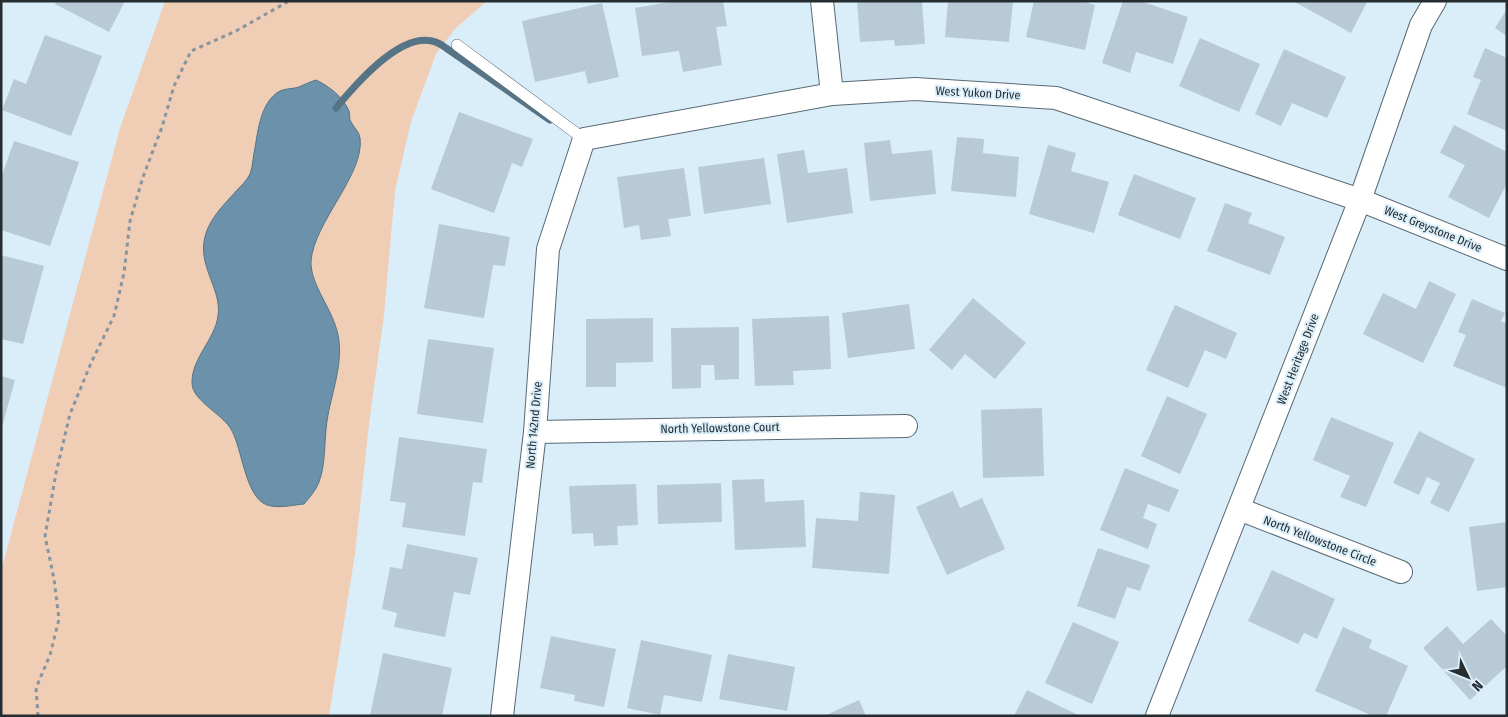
<svg xmlns="http://www.w3.org/2000/svg" width="1508" height="717" font-family="'Fira Sans Condensed',sans-serif">
<rect width="100%" height="100%" fill="#daeefa"/>
<path fill="#f0ceb6" d="M165 1H487L455 29 436 54 411 122 395 191 384 315 369 424 355 554 329 716H1V571L120 128Z"/>
<path fill="#6b92aa" stroke="#567486" d="M316 80C329 86 344 98 349 111 350 115 349 119 351 122 354 128 359 131 360 138 365 174 314 222 311 261 310 285 333 309 338 335 344 363 331 394 327 421 324 441 326 463 319 482 316 490 310 497 304 504 292 505 274 510 263 503 245 491 242 450 232 431 224 414 191 401 192 382 192 358 215 339 218 316 222 291 200 269 204 242 207 220 224 205 238 189 242 185 247 180 250 174 253 166 253 156 255 148 258 130 261 101 280 91 287 88 293 89 299 87 305 84 310 82 316 80Z"/>
<g fill="none" stroke-linecap="round" stroke-linejoin="round">
<path stroke="#567486" stroke-width="7" d="M336 108C355 85 399 33 432 41 437 42 442 45 446 48L550 120"/>
</g>
<g fill="#b7cad6">
<path d="M57 1H125L109 32 55 4Z"/>
<path d="M675 1H723L727 26 716 27 722 65 683 72 679 51 642 56 635 8Z"/>
<path d="M857 1H922L925 44 895 46 894 40 860 42Z"/>
<path d="M948 1H1013L1009 42 945 37Z"/>
<path d="M1034 1H1081L1095 5 1085 50 1026 37Z"/>
<path d="M1123 1H1140L1188 17 1173 64 1136 52 1130 73 1102 63Z"/>
<path d="M1293 1H1365L1367 2 1351 33Z"/>
<path d="M602 3 619 77 588 84 585 71 535 82 522 21Z"/>
<path d="M1507 9V36L1495 28Z"/>
<path d="M45 35 102 56 71 136 2 110 14 79 26 84Z"/>
<path d="M1200 38 1260 64 1239 112 1179 86Z"/>
<path d="M1485 48 1507 58V131L1467 114 1481 80 1473 77Z"/>
<path d="M1284 49 1346 77 1327 118 1292 103 1281 126 1255 114Z"/>
<path d="M459 112 533 139 522 167 512 163 494 213 431 189Z"/>
<path d="M1454 125 1507 152V183L1489 218 1448 197 1465 165 1440 153Z"/>
<path d="M957 137 984 139 983 153 1019 157 1016 197 951 191Z"/>
<path d="M890 140 892 154 932 150 936 194 870 201 864 143Z"/>
<path d="M14 141 79 162 50 246 1 230V178Z"/>
<path d="M1048 145 1076 153 1071 171 1109 182 1094 233 1029 214Z"/>
<path d="M804 150 808 173 847 168 853 213 787 223 777 154Z"/>
<path d="M764 158 771 204 704 214 698 167Z"/>
<path d="M684 168 691 216 668 219 671 236 641 240 639 225 624 228 617 177Z"/>
<path d="M1134 174 1196 198 1180 239 1118 215Z"/>
<path d="M1225 203 1252 213 1248 223 1285 237 1270 275 1207 251Z"/>
<path d="M439 224 510 237 505 266 493 265 484 318 424 308Z"/>
<path d="M1 255 44 266 23 344 1 339Z"/>
<path d="M1429 281 1456 294 1423 363 1363 334 1383 293 1416 309Z"/>
<path d="M973 298 1026 343 995 379 965 354 952 370 929 350Z"/>
<path d="M1472 299 1505 313 1501 321 1507 324V388L1453 366 1466 335 1458 332Z"/>
<path d="M909 304 915 349 848 358 842 313Z"/>
<path d="M1175 305 1237 333 1226 359 1205 350 1188 388 1146 370Z"/>
<path d="M829 316 831 369 793 371 794 385 755 386 752 319Z"/>
<path d="M653 318V362L616 363V387H586V319Z"/>
<path d="M739 327V379L715 380 714 365H701V388L672 389 671 328Z"/>
<path d="M428 339 494 348 483 423 417 414Z"/>
<path d="M1 376 15 380 2 427H1Z"/>
<path d="M1167 396 1207 414 1180 474 1141 456Z"/>
<path d="M1042 408 1044 476 983 478 981 410Z"/>
<path d="M1331 417 1394 443 1366 507 1340 497 1350 476 1313 460Z"/>
<path d="M1419 431 1475 459 1449 512 1430 503 1440 483 1427 477 1419 495 1393 483Z"/>
<path d="M399 437 487 449 482 483 473 482 465 536 402 527 406 503 390 501Z"/>
<path d="M1125 468 1179 490 1169 512 1148 504 1143 518 1157 524 1148 549 1100 530Z"/>
<path d="M764 479 765 502 804 500 806 547 735 550 732 480Z"/>
<path d="M721 483 722 522 658 524 657 485Z"/>
<path d="M636 484 638 525 617 526 618 545 594 546 593 533 572 534 569 486Z"/>
<path d="M953 491 960 508 982 498 1005 549 947 575 916 507Z"/>
<path d="M860 492 895 495 889 574 812 568 816 518 858 521Z"/>
<path d="M1507 522V587L1477 591 1469 527Z"/>
<path d="M407 544 478 558 470 595 454 592 445 637 394 627 397 613 382 609 390 567 402 569Z"/>
<path d="M1098 548 1150 565 1140 591 1127 587 1115 619 1077 606Z"/>
<path d="M1272 570 1335 599 1317 639 1304 633 1298 644 1248 621Z"/>
<path d="M1491 619 1507 636V666L1470 700 1423 648 1447 626 1463 644Z"/>
<path d="M1073 622 1119 642 1092 704 1045 683Z"/>
<path d="M1343 627 1372 640 1369 648 1408 666 1386 716H1373L1315 691Z"/>
<path d="M551 636 616 649 604 707 574 701 575 695 540 688Z"/>
<path d="M641 640 712 655 702 702 664 695 660 715 627 708Z"/>
<path d="M383 653 452 668 442 716H370Z"/>
<path d="M728 654 795 667 787 711 719 699Z"/>
<path d="M1027 690 1080 716H1014Z"/>
<path d="M859 700 866 716H824Z"/>
</g>
<g fill="none" stroke-linecap="round" stroke-linejoin="round">
<defs>
<path id="service" d="M457 45 584 139"/>
<g id="minor">
<path d="M822 1 832 94"/>
<path d="M535 432 906 426"/>
<path d="M1239 509 1401 572"/>
<path d="M502 716 535 432 548 249 584 139 832 94 915 89 1056 98 1360 200 1507 259"/>
<path d="M1157 716 1360 200 1421 25 1435 1"/>
</g>
</defs>
<use href="#service" stroke="#586974" stroke-width="12"/>
<use href="#minor" stroke="#586974" stroke-width="24"/>
<path stroke="#87959e" stroke-width="3" stroke-dasharray="4 4" stroke-linecap="butt" d="M38 716 36 688 50 655 59 619 54 579 45 536 56 473 70 414 91 363 114 316 124 273 130 221 143 177 162 127 174 86 191 51 236 31 289 1"/>
<use href="#service" stroke="#fff" stroke-width="11"/>
<use href="#minor" stroke="#fff" stroke-width="22"/>
</g>
<g text-anchor="middle" stroke-width="4" stroke-linejoin="round" paint-order="stroke">
<g font-size="12" fill="#252d31" stroke="#daeefa">
<text transform="translate(978 93) rotate(3)" y="4">West Yukon Drive</text>
<text transform="translate(1433 229) rotate(22)" y="4">West Greystone Drive</text>
<text transform="translate(1298 359) rotate(-69)" y="4">West Heritage Drive</text>
<text transform="translate(534 425) rotate(-85)" y="4">North 142nd Drive</text>
<text transform="translate(720 428) rotate(-1)" y="4">North Yellowstone Court</text>
<text transform="translate(1320 541) rotate(21)" y="4">North Yellowstone Circle</text>
</g>
</g>
<rect width="1508" height="717" fill="none" stroke="#252d31" stroke-width="5"/>
<g transform="translate(1468 677) rotate(133)" stroke="#daeefa" stroke-width="4" paint-order="stroke">
<path d="M0-4L9 19L0 12L-9 19Z" fill="#252d31"/>
<text y="-8" font-size="14" font-weight="bold" text-anchor="middle" fill="#252d31">N</text>
</g>
</svg>
